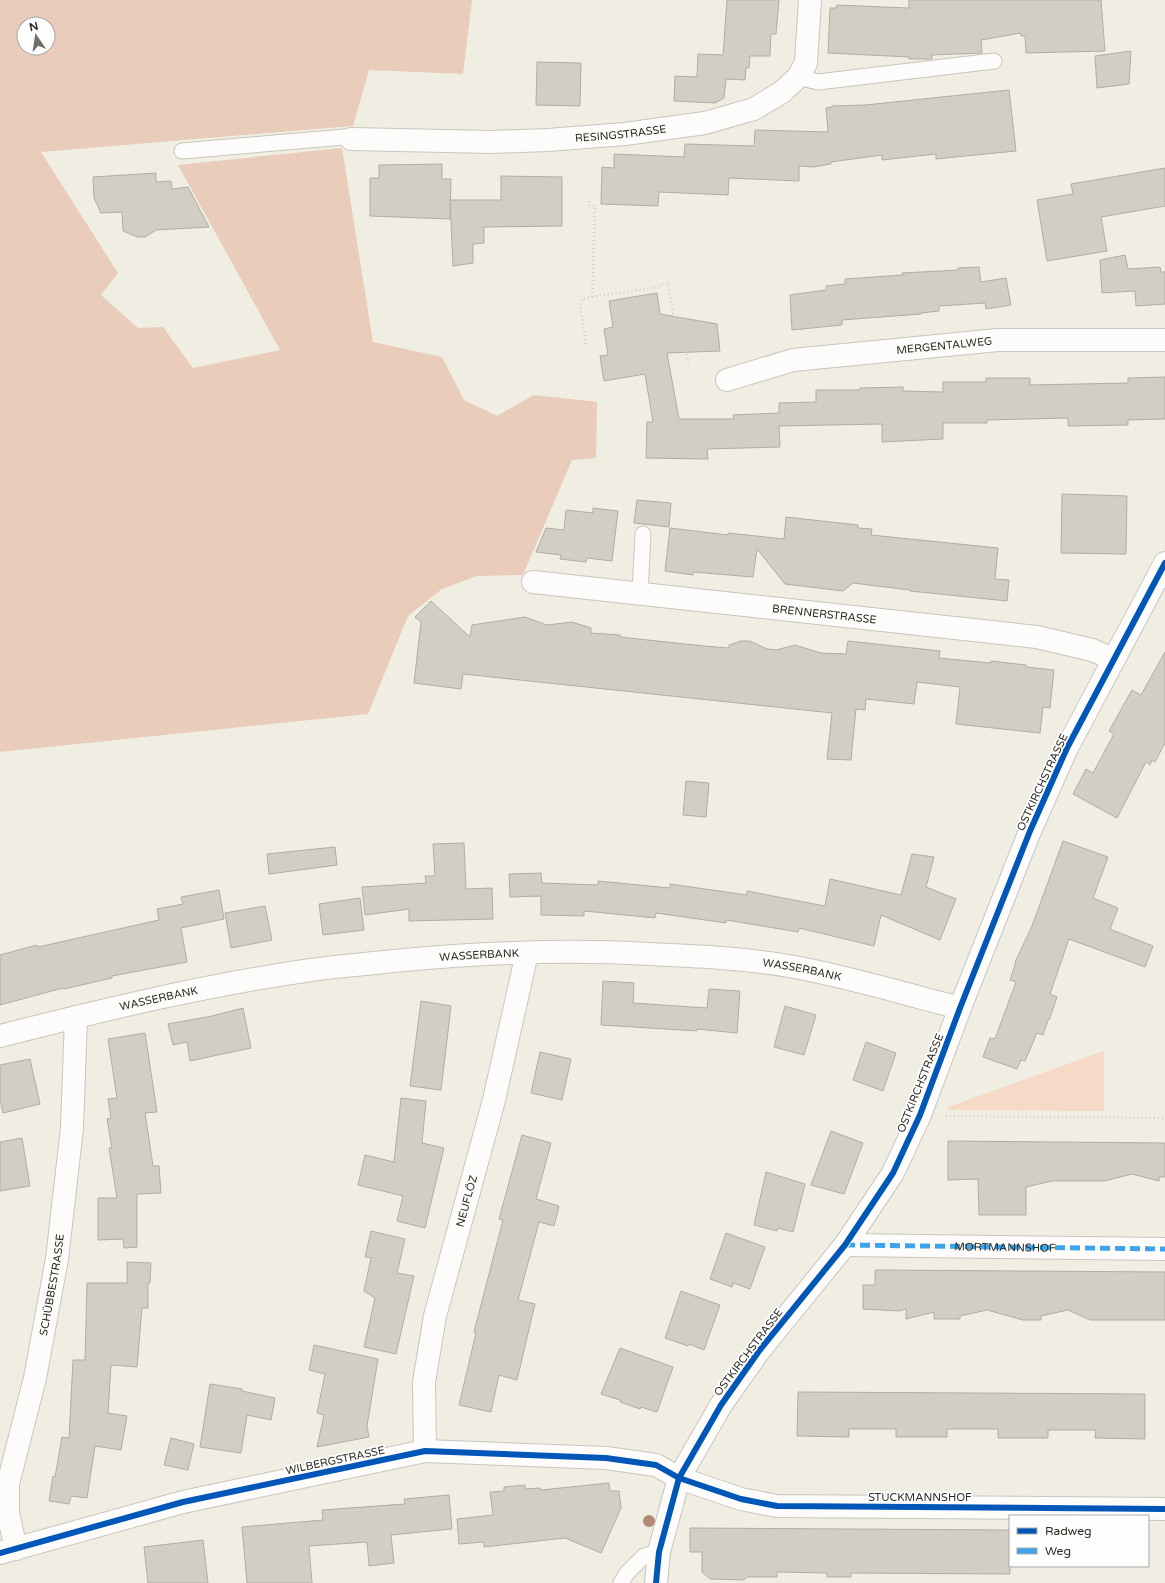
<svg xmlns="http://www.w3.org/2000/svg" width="1165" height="1583" font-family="'Varela Round',sans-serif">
<rect width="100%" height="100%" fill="#f0eee2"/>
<path fill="#f7d9c7" d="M1104 1051V1111L947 1110 948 1107Z"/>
<path fill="#eaccba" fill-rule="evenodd" d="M0 0H472L463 74 369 70 353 126 41 152 118 273 101 295 138 328 163 327 193 368 280 350 178 165 342 148 373 342 442 357 464 400 497 416 534 395 597 402 596 458 572 460 523 575 477 576 442 589 408 616 368 714 0 752ZM24 24H48V48H24Z"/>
<g fill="#d2cec5" stroke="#b1ada5">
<path d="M727 0H779L776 34H771L770 56H750L749 68H746L745 80 726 79 724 98 715 103 674 101 675 76 697 77 698 54 723 55Z"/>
<path d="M909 0H1101L1105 51 1026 53 1025 36H1021V33L981 40 982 53 932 55V59H909V57L828 53 830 8H836L837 5 909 8Z"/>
<path d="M1131 51 1129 84 1097 88 1095 56Z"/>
<path d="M537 62 581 63 580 106 536 105Z"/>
<path d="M1009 90 1016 151 936 159V154L882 160V155L831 162V164L813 167 799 166V181L729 178 728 195 659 192 658 206 601 204 602 167 614 168V154L684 157 685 144 754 146 755 130 828 132 826 108 832 107V106L865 105Z"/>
<path d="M442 164V179H451L450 219 370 216V178H379V165Z"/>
<path d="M1165 168V206L1101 217 1107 251 1047 261 1037 200 1073 194 1071 184Z"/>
<path d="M156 173V182L171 181 172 189 188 187 209 227 156 230 145 237H137L123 231 122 212 101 213 94 198 93 177Z"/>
<path d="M501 176 562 177V226L484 227V243L473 244V263L453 266 450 200H501Z"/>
<path d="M1125 255 1128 269 1160 267 1161 272H1165V304L1136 306 1135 291 1102 293 1100 260Z"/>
<path d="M979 267 981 282 1006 278 1011 305 986 309 985 303 939 306V311L921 313V314L842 320V325L792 330 790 295 826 290V286L845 284V279L903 275 902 273 958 270V268Z"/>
<path d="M657 293 660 314 717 324 720 351 667 353 679 419H734L733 415 779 413V403L816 402V390H860V388L903 387V391L943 392V382H986V378H1030V385L1128 383V378L1165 377V419L1128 420V425L1068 426V418L987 420V423H943V439L882 442V424L779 426 780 447 707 449 708 459 646 458 647 422H653L645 374 604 381 600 356 608 355 604 329 613 327 609 301Z"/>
<path d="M1062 494 1127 496 1126 554 1061 553Z"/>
<path d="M637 500 671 503 669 527 634 523Z"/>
<path d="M593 508 618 511 612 561 587 558 586 562 560 559 561 555 536 552 546 528 564 530 566 510 593 513Z"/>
<path d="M786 517 858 525V528L872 529 871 535 998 548 995 579 1009 580 1007 601 910 591V590L853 583 843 591 785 584 757 549 753 577 693 572V575L665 571 670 528 728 535V533L784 539Z"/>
<path d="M431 601 470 637 472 625 525 617 547 625 572 622 591 628V633L620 635V637L704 646 729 648V645L741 641H750L767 649 776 650 795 645 821 653 846 654 848 641 940 651 939 658 991 663V661L1026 665V667L1054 670 1050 708 1043 707 1040 733 956 724 960 687 917 682 914 704 866 699 865 710 856 709 851 760 827 759 832 713 463 674 461 689 414 683 421 622 415 617Z"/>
<path d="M1165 652V743L1155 762 1152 760 1150 765 1146 762 1117 818 1073 794 1086 769 1093 773 1114 734 1109 731 1132 690 1141 695Z"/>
<path d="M686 781 709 783 706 817 683 815Z"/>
<path d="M1063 841 1108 857 1093 898 1118 908 1110 929 1153 946 1145 967 1069 939 1050 994 1057 997 1049 1020H1048L1043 1035 1037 1033 1025 1061 1021 1060 1017 1069 983 1057 990 1038 995 1039 1016 982 1010 980 1016 962H1015L1032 926Z"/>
<path d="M464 843 466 889 492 888 493 919 409 921V909L365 915 362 887 426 883 425 876H435L433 844Z"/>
<path d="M335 847 337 865 269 874 267 854Z"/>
<path d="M912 854 934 857 926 887 956 899 940 940 881 915 874 946 799 928 798 932 726 920V923L656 913 655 918 584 911V916L541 915V896L510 897 509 874 541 873 542 883 598 885V881L670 888V884L747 895V891L825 906 830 879 901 895Z"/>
<path d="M219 890 224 919 181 928 187 962 112 976V978L64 989 63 988 0 1005V955L37 945 38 947 159 920 157 909 183 904 181 897Z"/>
<path d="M360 898 364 930 323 935 319 904Z"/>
<path d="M265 906 272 940 231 948 225 913Z"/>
<path d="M603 981 634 983 633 1003 707 1008 709 989 740 991 737 1033 697 1029V1031L601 1025Z"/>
<path d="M421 1001 451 1006 441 1090 410 1086Z"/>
<path d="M785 1006 816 1015 804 1055 774 1047Z"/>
<path d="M243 1008 251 1048 190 1061 187 1042 173 1045 168 1024 212 1016Z"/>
<path d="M145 1033 157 1112 145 1113 153 1166H159L161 1193 137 1194V1247L124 1248 123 1239 98 1240V1198H117L109 1148H112L107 1119 111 1118 108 1099 117 1098 108 1039Z"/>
<path d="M866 1042 896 1053 883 1091 853 1080Z"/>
<path d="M540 1052 571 1059 562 1100 531 1093Z"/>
<path d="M30 1059 40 1104 3 1113 0 1100V1065Z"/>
<path d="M401 1098 426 1101 422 1143 444 1148 425 1228 397 1221 403 1196 358 1185 365 1155 394 1162Z"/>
<path d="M831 1131 863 1143 844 1194 811 1185Z"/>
<path d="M522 1135 551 1143 536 1199 559 1206 554 1226 539 1222 518 1300 535 1304 517 1380 499 1375 491 1412 459 1405 476 1333 474 1332 503 1220 499 1219Z"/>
<path d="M22 1138 30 1186 0 1191V1142Z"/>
<path d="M948 1141 1165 1143V1177H1159V1181L1132 1174 1104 1181H1052L1026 1187V1215H979L978 1179 948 1180Z"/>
<path d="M766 1172 805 1184 793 1232 778 1228 777 1231 754 1225Z"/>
<path d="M371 1231 405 1239 397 1273 414 1276 396 1354 364 1347 375 1298 364 1291 371 1258 365 1257Z"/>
<path d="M726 1233 765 1247 750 1289 733 1283 732 1287 710 1279Z"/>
<path d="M127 1262 151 1263 150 1283H148V1308H142L137 1367 111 1365 108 1413 127 1416 121 1450 95 1446 87 1498 71 1496 69 1504 49 1501 53 1476 55 1477 62 1437 69 1438 73 1360H85L87 1283H127Z"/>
<path d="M875 1270 1165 1272V1320H1090L1068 1310 1041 1316V1320H1023L987 1310 960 1316V1319H934V1312L906 1319V1309L899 1311 863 1309V1285H875Z"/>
<path d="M681 1291 720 1305 704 1350 689 1344 688 1346 665 1338Z"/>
<path d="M314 1345 378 1359 367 1426 369 1437 317 1447 324 1415 317 1413 325 1374 309 1370Z"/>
<path d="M620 1348 673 1367 657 1412 641 1407 640 1409 620 1402V1400L601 1394Z"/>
<path d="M210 1384 242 1389V1391L275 1398 271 1420 247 1415 241 1453 200 1447Z"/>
<path d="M798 1392 1145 1394V1439L1095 1438 1096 1430H1048V1438H998V1429H947V1437H896V1429H849V1437L797 1436Z"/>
<path d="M171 1438 194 1444 188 1470 164 1465Z"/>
<path d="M609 1483 610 1491H619L621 1508 601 1553 565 1538 484 1547V1542L459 1544 457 1519 493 1515 490 1492 504 1491V1487L525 1485V1489L540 1488 541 1490Z"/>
<path d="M449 1495 452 1529 391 1535 394 1563 369 1566 367 1542 309 1546 312 1583H247L242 1527 323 1520 322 1510 405 1504 404 1499Z"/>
<path d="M690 1528 1010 1530V1574L851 1573V1577H827V1573L777 1572V1577H747L744 1580 710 1579 702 1572V1552H690Z"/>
<path d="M203 1540 208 1583H148L144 1547Z"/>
</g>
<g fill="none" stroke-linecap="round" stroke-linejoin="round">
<defs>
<g id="service">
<path d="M798 77 818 82 994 61"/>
<path d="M182 151 344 137 351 139"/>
<path d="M640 593 643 534"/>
<path d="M621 1583 627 1573 644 1556 659 1552"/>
</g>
<g id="minor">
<path id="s1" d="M351 139 492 142 548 140 625 134 705 123 754 109 782 92 798 77 806 63 810 0"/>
<path id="s2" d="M727 380 793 360 998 340H1165"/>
<path id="s3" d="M533 582 1037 637 1092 650 1113 659"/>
<path id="s4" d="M0 1036C102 1010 206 985 311 970 338 966 366 964 394 961 478 953 563 949 648 954 695 956 742 958 789 966 847 976 904 994 960 1008"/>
<path id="s5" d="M845 1245 1165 1249"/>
<path id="s6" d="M425 1451 424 1382 435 1316 494 1100 527 953"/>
<path id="s7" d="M16 1549 8 1513V1484L35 1378 57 1259 72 1128 76 1017"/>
<path d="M0 1553 183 1502 425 1451 606 1458 656 1465 679 1478 741 1499 777 1506 1165 1509"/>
<path d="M656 1583 659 1552 679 1478 721 1405 759 1351 845 1245 893 1173 920 1115 960 1008 1030 831 1067 748 1165 563"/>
</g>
</defs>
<use href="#service" stroke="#c8c6bd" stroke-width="17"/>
<use href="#minor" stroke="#c8c6bd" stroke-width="24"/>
<g stroke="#d0cfcb" stroke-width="2.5" stroke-dasharray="1 3" stroke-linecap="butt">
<path d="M592 297 658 287 663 284 668 283 673 313 682 329 689 366"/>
<path d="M586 344 580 306 582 299 592 297 595 206 589 205V198"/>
<path d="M946 1116 1165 1118"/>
</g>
<use href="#service" stroke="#fdfcfb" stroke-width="15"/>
<use href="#minor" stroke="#fdfcfb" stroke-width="22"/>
<path stroke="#3ea3ea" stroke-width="5" stroke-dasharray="10 5" stroke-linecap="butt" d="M845 1245 1165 1249"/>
<defs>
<g id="cycleway">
<path d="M0 1553 183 1502 425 1451 606 1458 656 1465 679 1478 741 1499 777 1506 1165 1509"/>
<path d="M656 1583 659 1552 679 1478 721 1405 759 1351 845 1245 893 1173 920 1115 960 1008 1030 831 1067 748 1165 563"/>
</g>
</defs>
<use href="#cycleway" stroke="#fefefe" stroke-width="8"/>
<use href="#cycleway" stroke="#0057b8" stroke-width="6"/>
</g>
<circle fill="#af8973" cx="649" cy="1521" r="6"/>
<g text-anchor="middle" stroke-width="3.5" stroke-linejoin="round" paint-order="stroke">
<g font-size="11" fill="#2a2921" stroke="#fefefe">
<text dy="4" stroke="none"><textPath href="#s1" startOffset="270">RESINGSTRASSE</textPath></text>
<text dy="4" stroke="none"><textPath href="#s2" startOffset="221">MERGENTALWEG</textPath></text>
<text dy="4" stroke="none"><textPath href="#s3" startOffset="293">BRENNERSTRASSE</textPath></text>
<text transform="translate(1042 782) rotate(-65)" y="4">OSTKIRCHSTRASSE</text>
<text dy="4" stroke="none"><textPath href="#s4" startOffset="487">WASSERBANK</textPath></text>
<text dy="4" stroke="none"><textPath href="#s4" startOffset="811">WASSERBANK</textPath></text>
<text dy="4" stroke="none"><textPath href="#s4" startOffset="163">WASSERBANK</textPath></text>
<text transform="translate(920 1083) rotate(-68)" y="4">OSTKIRCHSTRASSE</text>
<text dy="4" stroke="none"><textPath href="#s6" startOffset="255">NEUFLÖZ</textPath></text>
<text dy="4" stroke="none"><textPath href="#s5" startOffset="160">MORTMANNSHOF</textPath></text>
<text dy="4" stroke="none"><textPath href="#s7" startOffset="270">SCHÜBBESTRASSE</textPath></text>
<text transform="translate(748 1352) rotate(-53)" y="4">OSTKIRCHSTRASSE</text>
<text transform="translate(335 1460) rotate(-12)" y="4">WILBERGSTRASSE</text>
<text x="920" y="1501">STUCKMANNSHOF</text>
</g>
</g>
<rect x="1009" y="1515" width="140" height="52" fill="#fefefe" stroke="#a9a9a6"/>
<rect x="1017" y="1528" width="20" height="6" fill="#0057b8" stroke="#a9a9a6"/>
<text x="1045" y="1535" font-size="12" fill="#2a2921">Radweg</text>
<rect x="1017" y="1548" width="20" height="6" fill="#3ea3ea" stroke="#a9a9a6"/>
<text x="1045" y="1555" font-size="12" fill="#2a2921">Weg</text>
<g transform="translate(36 36) rotate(347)"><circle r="19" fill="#fefefe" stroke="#a9a9a6"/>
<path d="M0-3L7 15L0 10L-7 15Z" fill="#6f6e65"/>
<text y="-6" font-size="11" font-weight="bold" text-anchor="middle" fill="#2a2921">N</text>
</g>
</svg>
